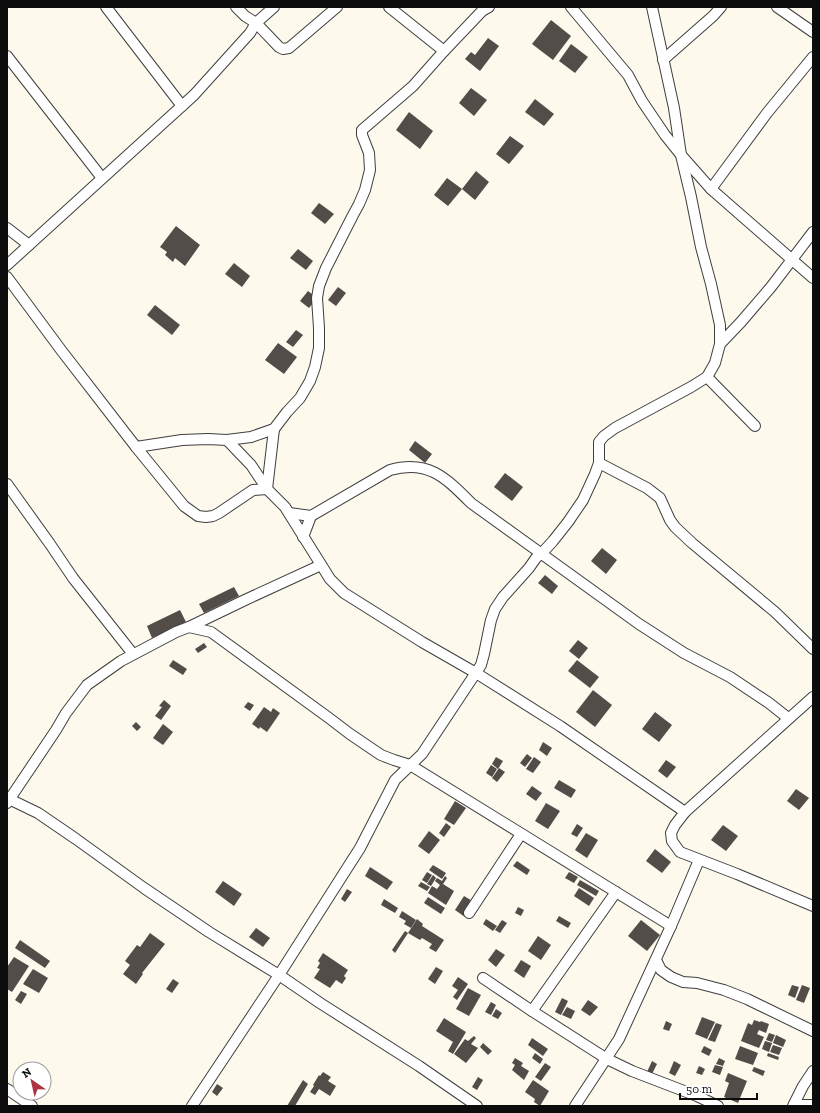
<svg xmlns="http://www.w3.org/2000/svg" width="820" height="1113" font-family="'Zilla Slab',serif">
<rect width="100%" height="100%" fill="#fdf9ed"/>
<g fill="#534d49">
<path d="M551 20 571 36 553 60 532 44Z"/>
<path d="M488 38 499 46 480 71 465 59 471 52 475 55Z"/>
<path d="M571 44 588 57 575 73 559 61Z"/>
<path d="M471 88 487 100 474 116 459 103Z"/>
<path d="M535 99 554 114 544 126 525 112Z"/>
<path d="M409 112 433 131 420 149 396 130Z"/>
<path d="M510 136 524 146 509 164 496 154Z"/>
<path d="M476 171 489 182 475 200 462 189 448 206 434 195 447 178 462 189Z"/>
<path d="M319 203 334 214 325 224 311 213Z"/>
<path d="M176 226 200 245 185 266 175 258 173 262 165 255 167 252 160 247Z"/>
<path d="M298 249 313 261 306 270 290 258Z"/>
<path d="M234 263 250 276 242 287 225 274Z"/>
<path d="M338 287 346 293 336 306 328 300Z"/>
<path d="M308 291 317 298 309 308 300 301Z"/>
<path d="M155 305 180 325 172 335 147 315Z"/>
<path d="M296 330 303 335 293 347 286 342Z"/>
<path d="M278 343 297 357 284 374 265 360Z"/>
<path d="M415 441 432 454 425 463 409 450Z"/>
<path d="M505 473 523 487 512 501 494 487Z"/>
<path d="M602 548 617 560 606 574 591 561Z"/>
<path d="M545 575 558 586 552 594 538 583Z"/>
<path d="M234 587 239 596 204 613 199 604Z"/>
<path d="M180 610 186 622 152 638 147 626Z"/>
<path d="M578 640 588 648 579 659 569 651Z"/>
<path d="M204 643 207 647 198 653 195 649Z"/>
<path d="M173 660 187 669 183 675 169 666Z"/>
<path d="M577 660 599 677 590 688 568 671Z"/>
<path d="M593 690 612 705 595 727 576 712Z"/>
<path d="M164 700 171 706 161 720 155 716 162 707 159 706Z"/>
<path d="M248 702 254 705 250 711 244 707Z"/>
<path d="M264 707 271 712 273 708 280 713 267 732 260 727 259 729 252 724Z"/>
<path d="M655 712 672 725 659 742 642 729Z"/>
<path d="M136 722 141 727 137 731 132 726Z"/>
<path d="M163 724 173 732 163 745 153 738Z"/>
<path d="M543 742 552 748 547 756 539 750Z"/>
<path d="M527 754 532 758 525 767 520 763Z"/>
<path d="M496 757 503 761 498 769 492 764Z"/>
<path d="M534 757 541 762 533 773 526 769Z"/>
<path d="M666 760 676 767 667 778 658 771Z"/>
<path d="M491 765 497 769 492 777 486 773Z"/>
<path d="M499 768 505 772 497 782 492 778Z"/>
<path d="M559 780 576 790 571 798 554 788Z"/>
<path d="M532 786 542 793 536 801 526 794Z"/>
<path d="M796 789 809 798 799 810 787 801Z"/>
<path d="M455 801 466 808 454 825 444 819Z"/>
<path d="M546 803 560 811 548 829 535 821Z"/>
<path d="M446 823 451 827 444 837 439 833Z"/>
<path d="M577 824 583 828 577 837 571 834Z"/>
<path d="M723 825 738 836 726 851 711 840Z"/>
<path d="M429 831 440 840 429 854 418 846Z"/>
<path d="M586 833 598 840 587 858 575 850Z"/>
<path d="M655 849 671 862 662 873 646 861Z"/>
<path d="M517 861 530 870 527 875 513 866Z"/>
<path d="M433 865 446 873 442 879 429 870Z"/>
<path d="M370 867 393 882 387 890 365 876Z"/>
<path d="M427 872 432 875 427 883 422 880Z"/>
<path d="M569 872 578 877 574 883 565 878Z"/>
<path d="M433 875 436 878 431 886 427 884Z"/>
<path d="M445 876 447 878 443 884 454 891 446 905 428 893 432 886 437 889 440 885 435 881 437 878 442 881Z"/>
<path d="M580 880 599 891 596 896 577 885Z"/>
<path d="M223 881 242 894 234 906 215 892Z"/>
<path d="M421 882 430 887 427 891 418 886Z"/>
<path d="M579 888 594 898 589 906 574 896Z"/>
<path d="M347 889 352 892 345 902 341 899Z"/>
<path d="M464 896 474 902 465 917 455 910Z"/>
<path d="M428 897 445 908 441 914 424 903Z"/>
<path d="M384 899 398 908 395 913 381 905Z"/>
<path d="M518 907 524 910 521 916 515 913Z"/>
<path d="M402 911 416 920 411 928 404 924 406 921 399 917Z"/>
<path d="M559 916 571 923 568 928 556 921Z"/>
<path d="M417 919 423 924 422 926 444 940 436 952 429 948 432 944 422 938 420 940 408 933Z"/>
<path d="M486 919 497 926 493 931 483 924Z"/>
<path d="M502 920 507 923 500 933 495 930Z"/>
<path d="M641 920 660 935 647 951 628 936Z"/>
<path d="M256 928 270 938 263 947 249 937Z"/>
<path d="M405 931 408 933 395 953 392 950Z"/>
<path d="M150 933 165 944 142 973 143 974 136 984 123 974 130 965 125 961 137 945 140 947Z"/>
<path d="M538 936 551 945 541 960 528 951Z"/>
<path d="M20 940 50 961 45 968 15 948Z"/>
<path d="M496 949 505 955 496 967 488 960Z"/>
<path d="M323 953 348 970 344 976 346 978 342 984 336 980 330 988 314 978 320 969 317 968 320 963 318 961Z"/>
<path d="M14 957 29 966 12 992 7 989V967Z"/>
<path d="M521 960 531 966 524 978 514 971Z"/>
<path d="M436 967 443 971 435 984 428 979Z"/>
<path d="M33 969 48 978 39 993 23 984Z"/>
<path d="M458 977 468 984 457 1000 453 997 458 990 452 986Z"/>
<path d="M173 979 179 983 172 993 166 989Z"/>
<path d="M792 985 799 987 795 998 788 995Z"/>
<path d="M802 985 810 988 804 1003 796 1000Z"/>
<path d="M468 988 481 995 469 1016 456 1009Z"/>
<path d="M21 991 27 994 21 1004 15 1000Z"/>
<path d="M562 998 568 1001 561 1015 555 1012Z"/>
<path d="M588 1000 598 1007 590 1016 581 1010Z"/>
<path d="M491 1002 496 1005 491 1015 485 1012Z"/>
<path d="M567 1007 575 1011 571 1019 562 1015Z"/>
<path d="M496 1009 502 1013 498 1019 492 1016Z"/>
<path d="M702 1017 715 1022 707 1039 695 1034Z"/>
<path d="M444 1018 466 1032 453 1054 448 1051 453 1042 436 1031Z"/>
<path d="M754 1020 760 1022 761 1021 769 1024 766 1033 759 1030 757 1034 764 1037 759 1048 741 1041 748 1023 752 1025Z"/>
<path d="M666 1021 672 1024 669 1031 663 1029Z"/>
<path d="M716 1023 722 1025 715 1042 708 1040Z"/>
<path d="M769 1033 775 1035 772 1042 766 1040Z"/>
<path d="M776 1035 786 1040 783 1047 773 1043Z"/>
<path d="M474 1036 476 1038 471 1044 478 1048 466 1063 454 1054 465 1039 468 1041Z"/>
<path d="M532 1038 548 1049 543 1056 528 1045Z"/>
<path d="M765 1041 772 1043 769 1052 762 1049Z"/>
<path d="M483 1043 492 1051 488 1055 480 1047Z"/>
<path d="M773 1045 782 1048 779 1055 770 1052Z"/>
<path d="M704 1046 712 1050 709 1056 701 1052Z"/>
<path d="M740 1046 758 1053 753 1065 735 1059Z"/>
<path d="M535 1053 543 1059 540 1064 532 1058Z"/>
<path d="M768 1053 779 1057 778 1060 767 1056Z"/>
<path d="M515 1058 523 1063 521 1066 529 1071 524 1080 512 1070 515 1065 512 1063Z"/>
<path d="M719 1058 725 1061 723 1066 716 1064Z"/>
<path d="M652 1061 657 1064 652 1074 647 1072Z"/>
<path d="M674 1061 681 1065 675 1076 669 1073Z"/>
<path d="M545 1063 551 1067 541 1081 535 1077Z"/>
<path d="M715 1065 723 1067 720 1075 712 1072Z"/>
<path d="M699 1066 705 1069 702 1075 696 1073Z"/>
<path d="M754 1067 765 1071 763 1076 752 1071Z"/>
<path d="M323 1072 331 1077 328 1081 336 1086 330 1096 319 1089 315 1095 310 1092 314 1086 313 1085 319 1075 320 1076Z"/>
<path d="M728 1073 747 1081 738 1103 724 1097 729 1083 725 1081Z"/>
<path d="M478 1077 483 1080 477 1090 472 1087Z"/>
<path d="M303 1080 308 1084 295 1106H287Z"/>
<path d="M533 1080 549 1091 540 1106 534 1102 535 1099 525 1092Z"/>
<path d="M217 1084 223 1088 217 1096 212 1092Z"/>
</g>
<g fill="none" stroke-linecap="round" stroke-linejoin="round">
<defs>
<g id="minor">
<path d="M106 7 182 106"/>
<path d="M236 7 245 16 256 23 279 47 283 49 289 48 337 7"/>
<path d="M389 7 444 51"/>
<path d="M571 7 628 75 642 101 665 135 681 155 711 189 813 278"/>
<path d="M652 7 674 108 681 155 691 197 701 247 711 284 720 325V344"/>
<path d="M777 7 813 32"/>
<path d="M7 56 102 178"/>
<path d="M663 60 713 16 721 7"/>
<path d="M711 189 767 113 813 57"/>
<path d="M7 228 29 245"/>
<path d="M7 265 194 95 250 33 256 23 274 7"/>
<path d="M7 277 61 350 136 447 184 506 198 516 206 517 213 516 219 513 253 490 267 489"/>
<path d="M707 377 755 426"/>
<path d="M227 440 251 465 267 489 285 507 330 579 344 593 422 642 476 673 560 726 685 812"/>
<path d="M136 447 182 440 208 439 227 440 251 437 274 429 287 412 300 398 310 381 315 367 319 348V328L317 298 319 286 326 268 352 217 359 204 365 190 370 170 369 153 362 135V130L413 86 444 51 482 11 489 7"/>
<path d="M599 463 647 488 660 498 670 520 675 527 692 543 775 612 813 649"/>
<path d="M7 484 50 544 73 578 133 654"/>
<path d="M267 489 274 429"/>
<path d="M289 513 311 516 390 470C428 459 446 478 471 503L639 624 684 653 730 677 769 703 788 718"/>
<path d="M303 537 311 516"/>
<path d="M189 627 245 600 321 565"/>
<path d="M813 697 685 812 675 825 671 833 672 841 680 852 737 874 813 906"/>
<path d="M7 798 38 813 76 839 144 888 209 932 279 975 320 1003 419 1066 477 1106"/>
<path d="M7 803 56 730 66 713 87 685 121 661 176 632 189 627 211 632 329 718 350 734 381 755 394 760 410 765 671 926"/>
<path d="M469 913 521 834"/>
<path d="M656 960 661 970 671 977 683 982 697 983 724 990 747 999 813 1031"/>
<path d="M483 978 532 1011 607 1059 632 1071 697 1096 718 1106"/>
<path d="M532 1011 616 892"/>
<path d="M7 1089 32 1106"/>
<path d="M794 1105H813"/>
<path d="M192 1106 279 975 360 848 395 780 422 754 481 665 484 654 491 620 495 609 503 597 529 568 536 558 542 553 553 541 568 522 583 500 595 474 599 463V442L604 436 615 428 691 387 707 377 715 363 720 344 741 322 771 287 813 232"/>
<path d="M575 1106 619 1039 671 926 699 860"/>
<path d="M793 1106 803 1086 813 1071"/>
</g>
</defs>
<use href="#minor" stroke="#3f3f3f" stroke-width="12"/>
<use href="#minor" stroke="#fff" stroke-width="10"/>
</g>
<rect width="820" height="1113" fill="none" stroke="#0c0c0c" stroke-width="16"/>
<g transform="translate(32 1081) rotate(326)"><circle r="19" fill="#ffffff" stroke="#9e9e9e"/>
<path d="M0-3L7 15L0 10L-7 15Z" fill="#ac3441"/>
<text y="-6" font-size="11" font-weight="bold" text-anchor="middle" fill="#0c0c0c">N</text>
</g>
<path d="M680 1093v6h77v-6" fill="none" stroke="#0c0c0c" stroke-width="2"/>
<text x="686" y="1093" font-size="12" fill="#0c0c0c" stroke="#ffffff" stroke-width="3" paint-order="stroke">50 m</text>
</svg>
